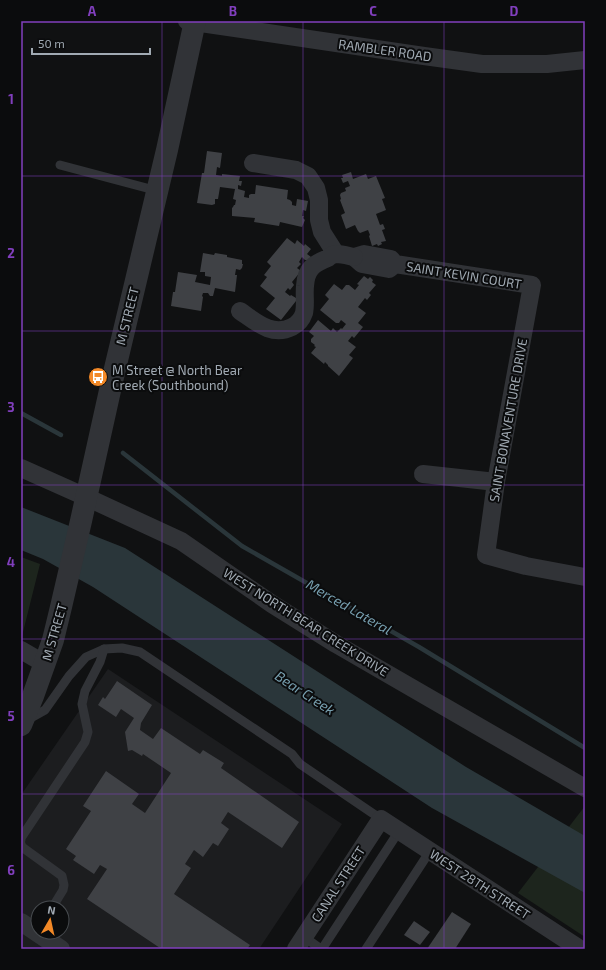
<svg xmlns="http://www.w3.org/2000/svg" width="606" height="970" font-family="'Exo 2',sans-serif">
<rect width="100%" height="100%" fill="#101112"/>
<path fill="#1c1d1f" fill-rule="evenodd" d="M108 669 342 824 259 949H21V795ZM38 908H62V932H38Z"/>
<g fill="#1d251d">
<path d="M21 557 40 564 21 640Z"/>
<path d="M585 806V937L518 893Z"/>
</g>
<path fill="#2a363a" d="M21 507 125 548 466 767 585 836V893L432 808 93 587 43 559 21 550Z"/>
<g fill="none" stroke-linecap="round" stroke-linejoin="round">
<g stroke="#2a363a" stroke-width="4.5">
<path d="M21 413 61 435"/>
<path d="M123 453 242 546 419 647 585 748"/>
</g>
</g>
<g fill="#3f4145">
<path d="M207 151 222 153 220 168 217 167 216 175 222 176V174L240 176 239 181H242L241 186 238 185V189L245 191 244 197 249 198V195L251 194H255L256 185 288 190 287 199 290 200 292 202V205L296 206 297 199 308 201 306 211 303 210 302 216H304L303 218 305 220 302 227 280 222 279 226 254 222 255 218 232 216V208L233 207 234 205H235L236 200 233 199 235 189 220 187 218 199H215V204L212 205 197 203 202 173H204Z"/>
<path d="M351 172 353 179 366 174 368 179 376 176 385 198 382 199 386 210 376 214 380 225 383 224 385 229 382 230 386 241 381 242 382 244 378 246 377 244 372 246 369 236 370 235 368 230 360 233 358 231 355 225 346 229 341 215 345 213 340 200 341 199 340 195 341 193 346 191 345 188 350 186 348 181 343 183 341 178H343L342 175Z"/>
<path d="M287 238 295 244 297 240 304 246 305 244 311 249 307 254 311 257 308 260H305L302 257 299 262 301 264 297 268 301 271 292 282 294 285 290 290 288 288 285 292 290 296 291 295 296 298V301L281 320 266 309 275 298 260 286 267 277 264 275 271 266 267 262Z"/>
<path d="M203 253 214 255 215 253 227 255V257L242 260V264H243L242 268 240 270 236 269 235 275H237L235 292 215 288 213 296H210L208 293H203L202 296 203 297 201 311 171 306 173 292H175L178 272 197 275 195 282 210 285 211 277 205 276V272H200Z"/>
<path d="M364 276 368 279 370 277 373 280 372 282 376 285 369 293 371 295 367 300 365 298 358 307 366 313 358 323 363 327 354 338 352 336 348 341 356 347 349 355 353 358 339 376 328 366V365L325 362 324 364 311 353 316 347 314 346 315 345 311 342V339L314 336 309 332 318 320 331 331 333 328 337 332 341 328 342 329 346 324 341 320 339 323H336L320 310 329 299 325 295 334 284 342 290 346 285H349L355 290 359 285 357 284Z"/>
<path d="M117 681 152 705 141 723 140 730 153 739 161 728 200 754 203 750 224 763 221 768 299 822 282 848 228 812 221 823 229 829 218 846 213 843 203 857 194 850 185 864 191 868 174 894 250 945 247 949H159L160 948 87 899 107 869 100 865 94 874 73 860 76 856 66 849 91 811 83 806 106 771 139 794 132 804 145 813 171 773 143 754 142 756 132 750 128 751 125 732 134 718 121 709 116 717 98 705 103 697 105 699Z"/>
<path d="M452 912 471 924 455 949H427Z"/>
<path d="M414 921 430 932 420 945 404 935Z"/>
</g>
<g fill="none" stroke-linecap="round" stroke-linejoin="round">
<g stroke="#313337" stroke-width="9">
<path d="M60 165 158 191"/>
<path d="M27 720 45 710 69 676 86 657 104 649 122 648 140 652 292 754 300 764 381 819"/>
<path d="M21 840V838L85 742 88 732 82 704 85 691 100 662 104 649"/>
<path d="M21 844 22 847 62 876 64 885 63 890 52 908"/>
<path d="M304 937 321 949"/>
<path d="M322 949 399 831"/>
<path d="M366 949 430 851"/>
</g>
<g stroke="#313337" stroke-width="18">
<path d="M187 21 424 56 482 64H547L585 60"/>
<path d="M253 163 296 170 308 176 316 188 319 200V220L322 232 336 254"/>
<path d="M395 264 389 269 362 264 354 257 364 254 391 259 395 264 532 285 496 482 486 555 526 566 585 577"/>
<path d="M240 311C256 322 272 337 292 327 298 324 302 319 304 313 306 305 304 295 305 286 306 269 313 264 328 258 330 256 334 254 336 254 342 254 349 256 354 257"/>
<path d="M21 468 86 497 181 541 272 604 336 644 585 788"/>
<path d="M423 474 496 482"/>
<path d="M21 650 45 664"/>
<path d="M21 922 61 949"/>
<path d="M296 949 381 819 580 949"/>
</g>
<path stroke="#313337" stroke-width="22" d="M21 725 33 696 53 640 61 607 81 521 113 377 167 150 195 21"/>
</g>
<path fill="none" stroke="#813fbd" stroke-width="1" stroke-opacity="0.55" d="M162 21V949M303 21V949M444 21V949M21 176H585M21 331H585M21 485H585M21 639H585M21 794H585"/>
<defs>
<symbol id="bus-disc" viewBox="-11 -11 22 22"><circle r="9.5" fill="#f38927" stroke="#0b0c0d"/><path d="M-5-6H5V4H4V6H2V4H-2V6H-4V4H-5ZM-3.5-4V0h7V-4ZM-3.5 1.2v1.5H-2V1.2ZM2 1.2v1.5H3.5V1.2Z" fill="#fff"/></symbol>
</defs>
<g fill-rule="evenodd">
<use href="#bus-disc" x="87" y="366" width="22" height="22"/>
</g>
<g text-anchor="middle" stroke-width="4" stroke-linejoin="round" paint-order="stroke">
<g font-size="13" fill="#a1aab3" stroke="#0b0c0d">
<text transform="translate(385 50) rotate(8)" y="5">RAMBLER ROAD</text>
<text transform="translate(464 275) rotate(9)" y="5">SAINT KEVIN COURT</text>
<text transform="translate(127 316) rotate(-76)" y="5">M STREET</text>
<text transform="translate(508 420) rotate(-80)" y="5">SAINT BONAVENTURE DRIVE</text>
<text transform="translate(306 622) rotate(32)" y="5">WEST NORTH BEAR CREEK DRIVE</text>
<text transform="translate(54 632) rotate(-74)" y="5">M STREET</text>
<text transform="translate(338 884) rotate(-57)" y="5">CANAL STREET</text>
<text transform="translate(480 884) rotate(33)" y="5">WEST 28TH STREET</text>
</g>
<g font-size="13" fill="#a1aab3" stroke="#0b0c0d" text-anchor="start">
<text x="112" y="375">M Street @ North Bear<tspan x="112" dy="15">Creek (Southbound)</tspan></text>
</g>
<g font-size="14" font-style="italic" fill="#779faf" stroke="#0b0c0d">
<text transform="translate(349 607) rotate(30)" y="5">Merced Lateral</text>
<text transform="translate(305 693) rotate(33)" y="5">Bear Creek</text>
</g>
</g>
<rect width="606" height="970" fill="none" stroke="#0b0c0d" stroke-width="44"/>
<g transform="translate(50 920) rotate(9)"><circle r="19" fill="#0b0c0d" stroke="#474b4f"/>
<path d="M0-3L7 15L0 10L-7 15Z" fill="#f38927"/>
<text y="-6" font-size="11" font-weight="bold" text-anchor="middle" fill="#a1aab3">N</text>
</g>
<path d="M32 48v6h118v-6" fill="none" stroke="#a1aab3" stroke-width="2"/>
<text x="38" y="48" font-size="12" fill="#a1aab3" stroke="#0b0c0d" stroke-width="3" paint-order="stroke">50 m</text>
<rect x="22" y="22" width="562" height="926" fill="none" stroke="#813fbd" stroke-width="1.5"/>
<g font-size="13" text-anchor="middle" font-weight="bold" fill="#813fbd">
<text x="92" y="16">A</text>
<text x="233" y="16">B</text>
<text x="373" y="16">C</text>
<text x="514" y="16">D</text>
<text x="11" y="104">1</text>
<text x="11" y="258">2</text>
<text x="11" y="412">3</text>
<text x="11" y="567">4</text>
<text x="11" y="721">5</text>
<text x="11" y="875">6</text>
</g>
</svg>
